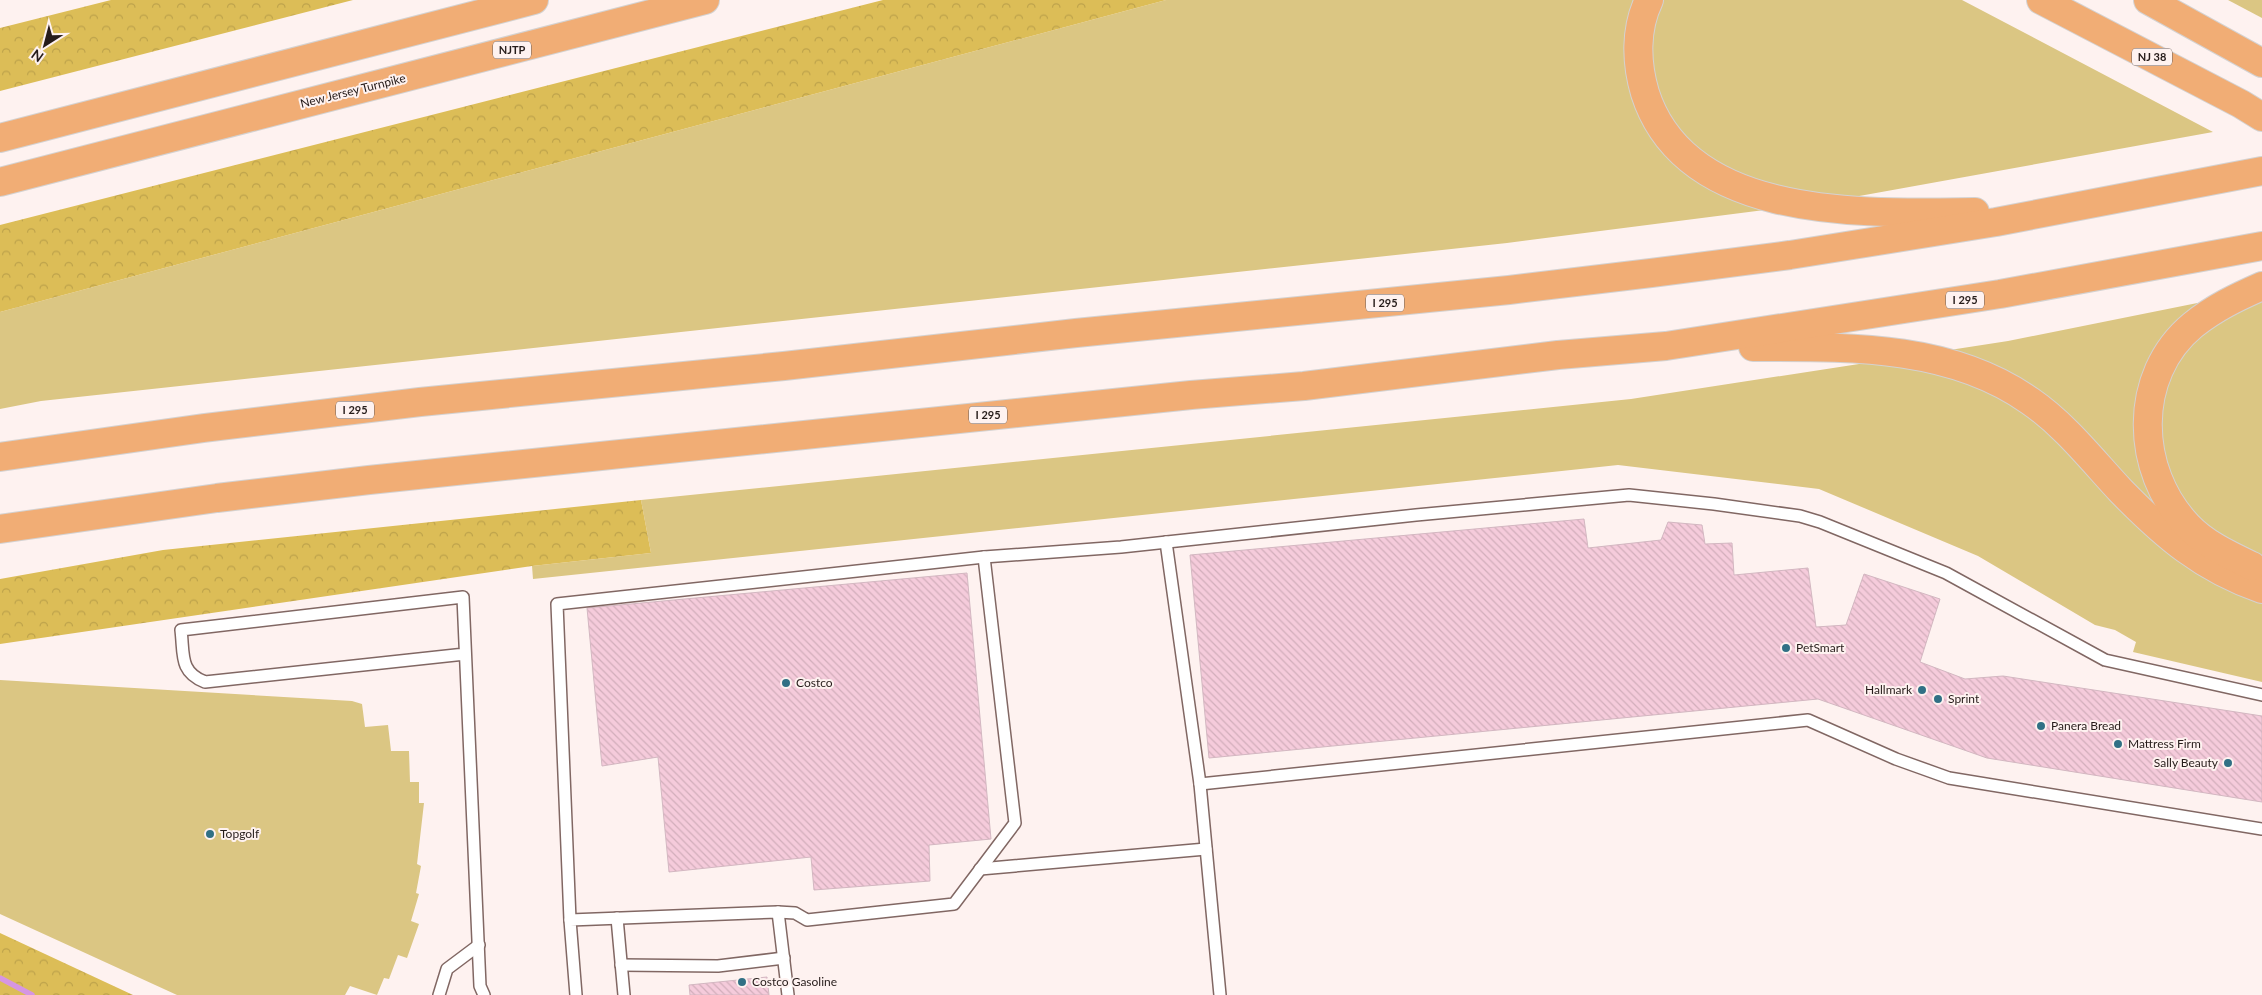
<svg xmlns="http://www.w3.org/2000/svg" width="2262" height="995" font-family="Lato,sans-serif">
<defs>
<pattern id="forest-crowns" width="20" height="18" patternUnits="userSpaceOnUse" patternTransform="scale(1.25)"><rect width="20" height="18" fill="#dcbd57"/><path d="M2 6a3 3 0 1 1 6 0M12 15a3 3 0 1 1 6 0" fill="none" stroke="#bda24b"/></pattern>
<pattern id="building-back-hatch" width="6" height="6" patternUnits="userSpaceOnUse" patternTransform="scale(1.25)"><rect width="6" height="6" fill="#f5cbdb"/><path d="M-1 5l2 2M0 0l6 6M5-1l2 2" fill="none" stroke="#d2aebb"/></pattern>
</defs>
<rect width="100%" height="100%" fill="#fef2f0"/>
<g fill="#dbc683">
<path d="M1166 0H1962L2213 132 1826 202 1507 243 41 401 0 409V312Z"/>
<path d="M2228 0H2262V18Z"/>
<path d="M2262 290V682L2133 652 2136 642 2115 630 2095 625 1978 556 1819 489 1618 465 533 579 532 566 651 553 641 500 1631 399 2008 341Z"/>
<path d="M0 680 352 701 362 704 365 727 388 725 391 751H409L410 782H419V803H424L417 864 421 866 416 893 419 894 411 921 419 924 407 958 398 955 389 979 384 978 377 995 350 986 345 995H177L0 914Z"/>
</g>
<g fill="url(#forest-crowns)">
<path d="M111 0H353L0 91V28Z"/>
<path d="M883 0H1166L0 312V225Z"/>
<path d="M641 500 651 553 532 566 0 644V579L163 550Z"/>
<path d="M0 933 133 995H0Z"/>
</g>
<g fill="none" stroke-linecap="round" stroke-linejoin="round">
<path stroke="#d696e2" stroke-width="5.5" d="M0 978 32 995"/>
</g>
<g fill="url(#building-back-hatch)" stroke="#d3b7c1">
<path d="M1584 519 1588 548 1661 540 1668 522 1702 525 1705 544 1732 543 1734 575 1808 568 1816 627 1846 625 1864 574 1940 599 1920 662 1965 679 2003 676 2262 716V802L1987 758 1818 699 1209 758 1190 555Z"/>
<path d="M967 573 991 839 929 845 930 881 814 890 811 857 669 872 658 757 602 766 587 608Z"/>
<path d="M767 977 769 995H690L689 985Z"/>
</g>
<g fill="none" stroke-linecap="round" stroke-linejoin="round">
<defs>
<g id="lane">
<path d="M1166 542 1200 784 1220 995"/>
<path d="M465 654 205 682C179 672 184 654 181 630L463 597 480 986 484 995"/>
<path d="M1200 784 1808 720 1896 759 1949 778 2262 829"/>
<path d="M980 869 1206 849"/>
<path d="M778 912 788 995"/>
<path d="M617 918 624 995"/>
<path d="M570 920 557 604 984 557 1121 547 1416 515 1629 495 1714 504 1800 516 1820 522 1946 573 2105 660 2262 695"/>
<path d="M621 965 718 966 784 958"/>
<path d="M439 995 447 969 479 945"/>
<path d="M576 995 570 920 778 912 795 913 807 920 954 904 1015 823 984 557"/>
</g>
<g id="highway">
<path d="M1649 0C1635 29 1636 63 1645 93 1686 222 1867 213 1975 212"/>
<path d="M2041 0 2241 104 2262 117"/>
<path d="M2148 0 2262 63"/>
<path d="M0 138 534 0"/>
<path d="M0 182 705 0"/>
<path d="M1753 347C1846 347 1950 344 2030 401 2065 425 2092 460 2121 491 2164 535 2203 569 2262 589"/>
<path d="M0 457 204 428 420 402 784 366 1076 333 1509 290 1651 273 1790 255 1996 222 2262 171"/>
<path d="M0 529 217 498 369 480 1191 395 1304 386 1558 355 1666 346 2000 294 2262 246"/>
<path d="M2252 566C2229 555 2205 544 2188 526 2135 471 2132 375 2193 325 2214 308 2237 297 2262 286"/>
</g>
</defs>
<use href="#lane" stroke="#816763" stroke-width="14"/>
<use href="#highway" stroke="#d4d2d1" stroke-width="30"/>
<use href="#lane" stroke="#fff" stroke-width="11"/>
<use href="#highway" stroke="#f1ad75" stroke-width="28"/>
</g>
<g fill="#317085" stroke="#fef2f0" stroke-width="2">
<circle cx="1786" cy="648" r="5"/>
<circle cx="786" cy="683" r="5"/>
<circle cx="1922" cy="690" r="5"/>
<circle cx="1938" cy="699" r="5"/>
<circle cx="2041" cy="726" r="5"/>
<circle cx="2118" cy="744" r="5"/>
<circle cx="2228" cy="763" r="5"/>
<circle cx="210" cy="834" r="5"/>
<circle cx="742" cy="982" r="5"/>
</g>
<g text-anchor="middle" stroke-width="4" stroke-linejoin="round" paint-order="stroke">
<g fill="#fef2f0" stroke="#675c5a" stroke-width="1">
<rect x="493" y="41.5" width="38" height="17" rx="4"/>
<rect x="2132" y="48.5" width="40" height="17" rx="4"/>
<rect x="1946" y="291.5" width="38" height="17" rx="4"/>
<rect x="1366" y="294.5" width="38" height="17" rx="4"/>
<rect x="336" y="401.5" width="38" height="17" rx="4"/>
<rect x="969" y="406.5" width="38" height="17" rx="4"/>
</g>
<g font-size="11" font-weight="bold" fill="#261c1a">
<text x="512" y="54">NJTP</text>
<text x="2152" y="61">NJ 38</text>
<text x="1965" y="304">I 295</text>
<text x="1385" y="307">I 295</text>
<text x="355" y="414">I 295</text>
<text x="988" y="419">I 295</text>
</g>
<g font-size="12" fill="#261c1a" stroke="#fef2f0">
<text transform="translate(353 91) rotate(-14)" y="4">New Jersey Turnpike</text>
</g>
<g font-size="12" fill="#261c1a" stroke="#fef2f0" text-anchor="start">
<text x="1796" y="652">PetSmart</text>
<text x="796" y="687">Costco</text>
<text x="1912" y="694" text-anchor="end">Hallmark</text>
<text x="1948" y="703">Sprint</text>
<text x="2051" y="730">Panera Bread</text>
<text x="2128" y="748">Mattress Firm</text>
<text x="2218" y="767" text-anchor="end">Sally Beauty</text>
<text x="220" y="838">Topgolf</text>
<text x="752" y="986">Costco Gasoline</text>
</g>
</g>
<g transform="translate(45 45) rotate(216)" stroke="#fef2f0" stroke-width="4" paint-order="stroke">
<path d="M0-4L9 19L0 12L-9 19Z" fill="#261c1a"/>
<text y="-8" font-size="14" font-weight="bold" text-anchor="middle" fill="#261c1a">N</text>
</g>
</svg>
